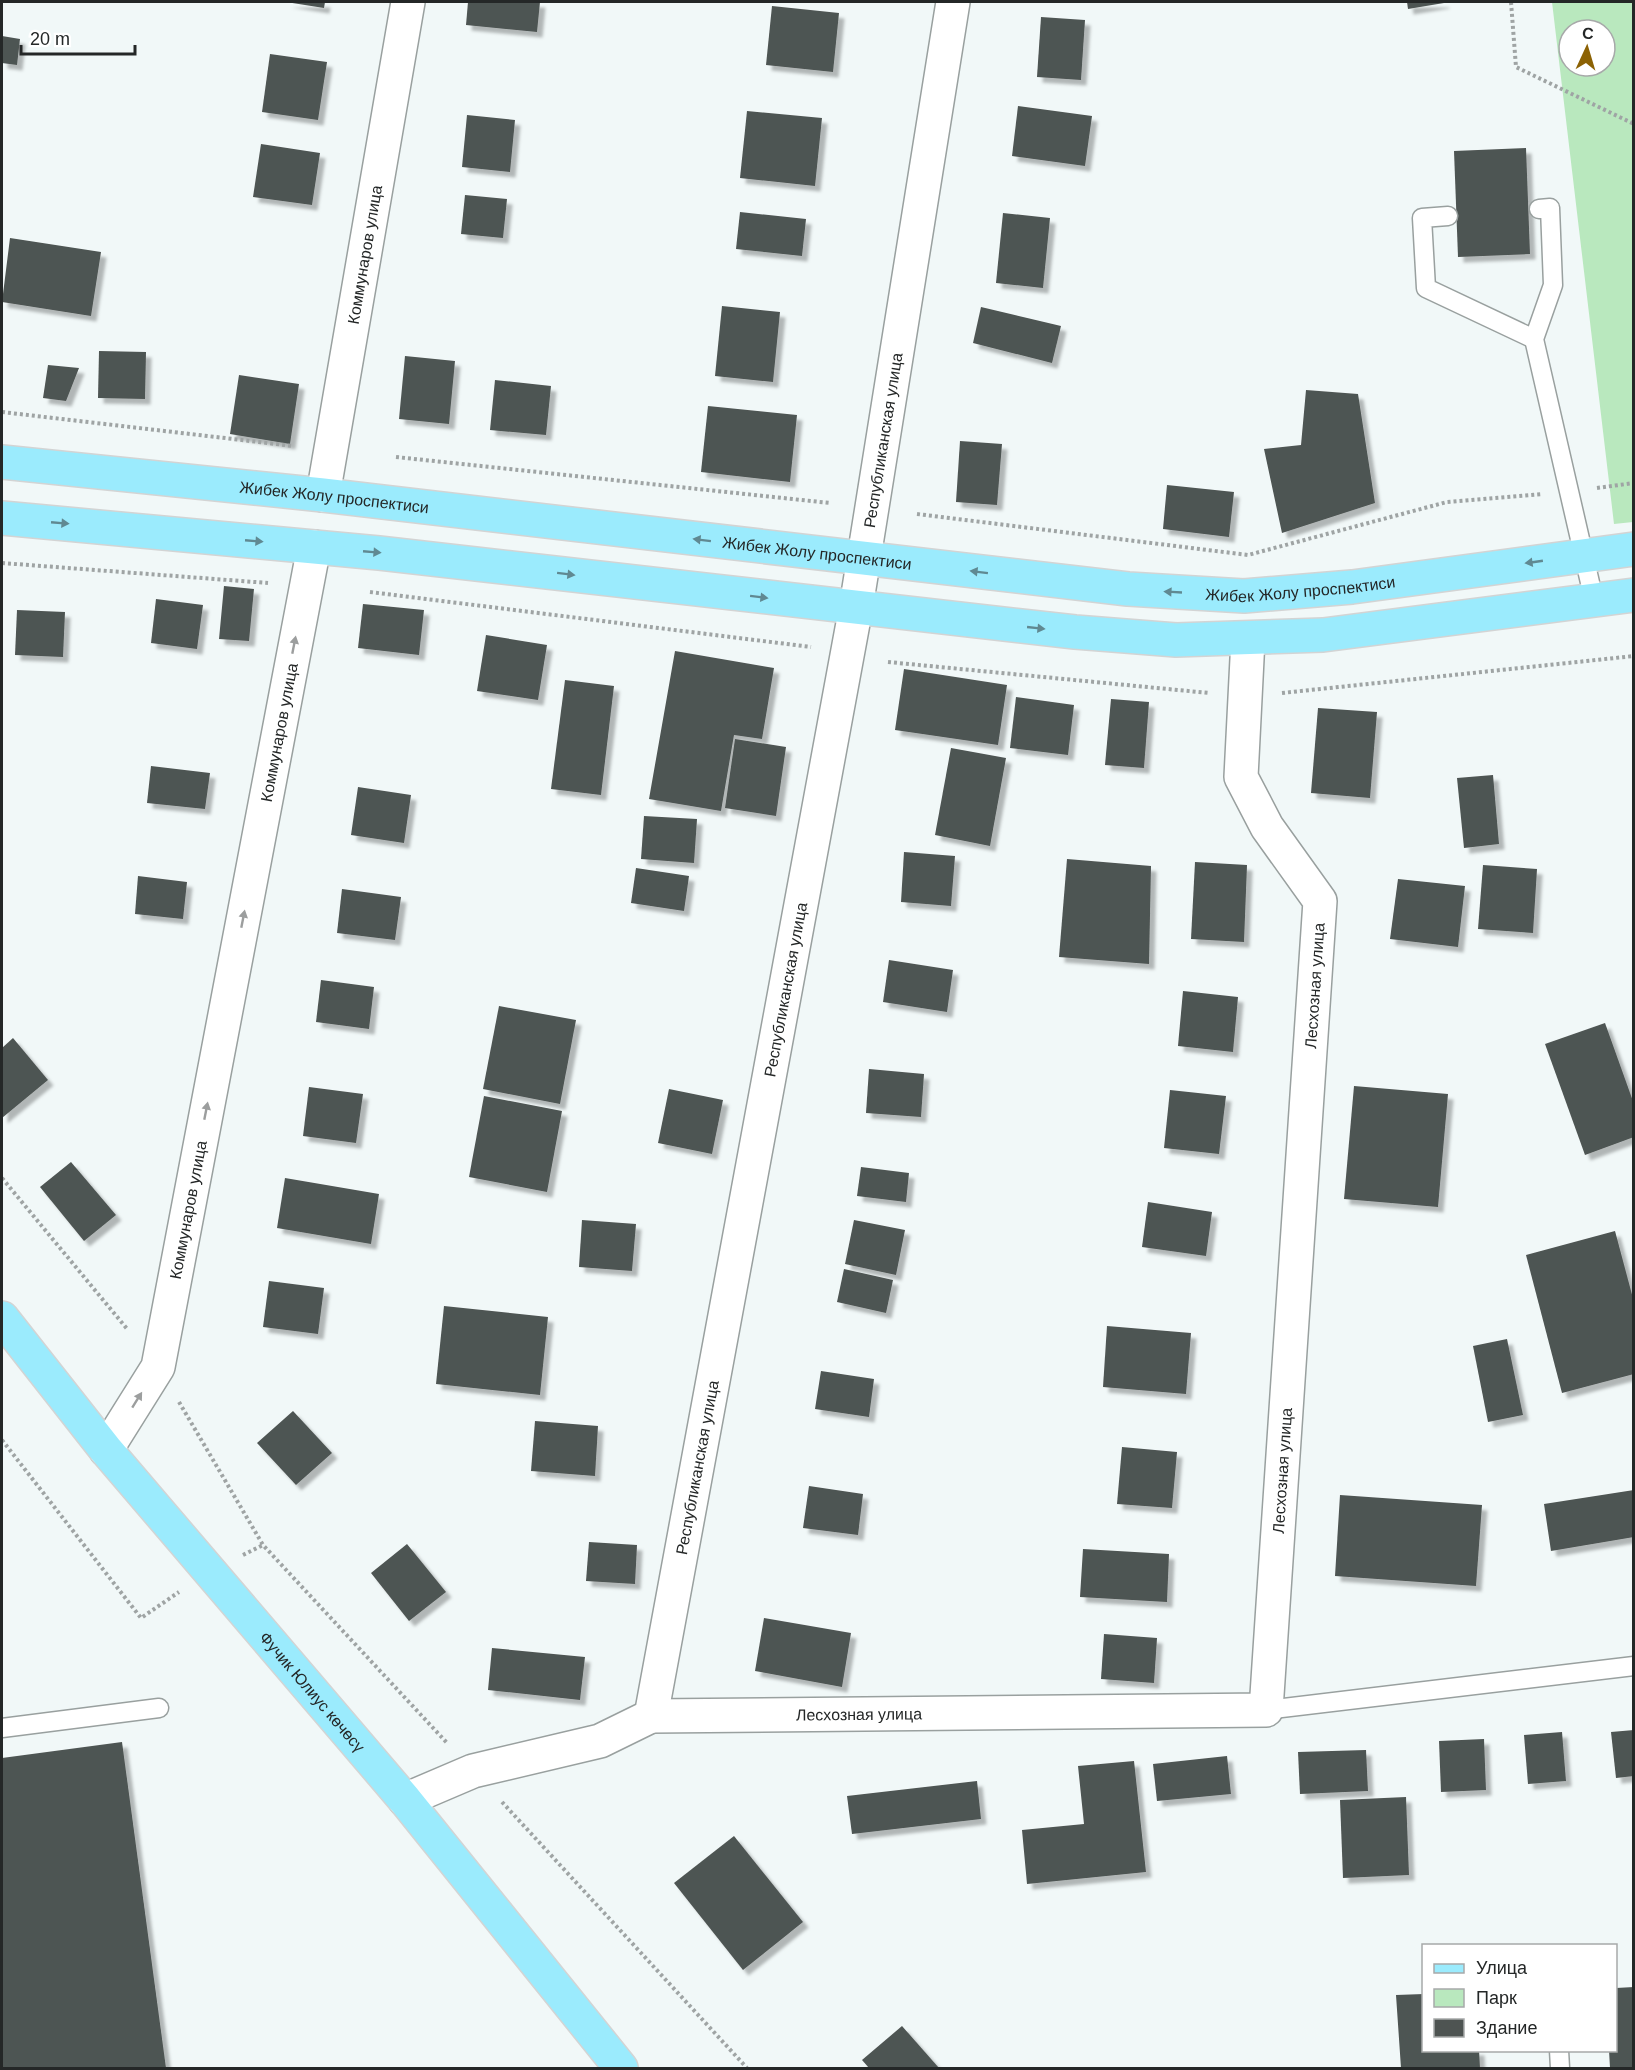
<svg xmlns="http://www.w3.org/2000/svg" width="1635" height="2070" font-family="Helvetica,sans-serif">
<defs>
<filter id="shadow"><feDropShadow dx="5.5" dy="5.5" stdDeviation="1.5" flood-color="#0004"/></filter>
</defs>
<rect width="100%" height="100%" fill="#f1f8f8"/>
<path fill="#b9e8be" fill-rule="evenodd" d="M1552 2H1633V522L1614 524ZM1569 30H1605V66H1569Z"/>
<g fill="#4e5452" filter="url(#shadow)">
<path d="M286 2H325L324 8Z"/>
<path d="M468 2H540L537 32 466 25Z"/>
<path d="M1407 2H1444V3L1408 9Z"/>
<path d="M772 6 839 13 833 72 766 65Z"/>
<path d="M1041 17 1085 20 1081 80 1037 77Z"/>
<path d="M2 36 20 39 17 65 2 63Z"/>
<path d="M270 54 327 62 318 120 262 112Z"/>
<path d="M1018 106 1092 116 1085 166 1012 156Z"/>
<path d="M747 111 822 118 815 186 740 178Z"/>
<path d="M467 115 515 120 510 172 462 167Z"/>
<path d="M261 144 320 153 312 205 253 197Z"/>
<path d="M1526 148 1530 254 1458 257 1454 151Z"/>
<path d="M465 195 507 199 503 238 461 234Z"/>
<path d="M740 212 806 219 802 256 736 249Z"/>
<path d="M1003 213 1050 218 1043 288 996 283Z"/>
<path d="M10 238 101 252 91 316 2 302Z"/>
<path d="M722 306 780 312 773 382 715 376Z"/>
<path d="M981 307 1061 326 1052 363 973 343Z"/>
<path d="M99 351 146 352 145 399 98 398Z"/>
<path d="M405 356 455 361 449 424 399 419Z"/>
<path d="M48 365 79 368 66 401 43 398Z"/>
<path d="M239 375 299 384 290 444 230 434Z"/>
<path d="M495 380 551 386 546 435 490 430Z"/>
<path d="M1306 390 1358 394 1375 503 1282 533 1264 449 1301 445Z"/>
<path d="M708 406 797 415 790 482 701 472Z"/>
<path d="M960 441 1002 444 997 505 956 502Z"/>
<path d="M1167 485 1234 492 1229 537 1163 529Z"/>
<path d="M224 586 254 589 249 641 219 639Z"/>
<path d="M156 599 203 605 197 649 151 643Z"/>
<path d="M363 604 424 610 419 655 358 648Z"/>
<path d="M17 610 65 612 63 657 15 655Z"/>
<path d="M486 635 547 645 538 700 477 691Z"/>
<path d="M675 651 774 668 762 739 734 735 721 811 649 799Z"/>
<path d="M904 669 1007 685 998 745 895 730Z"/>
<path d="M565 680 614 686 601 795 551 789Z"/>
<path d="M1016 697 1074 705 1068 755 1010 748Z"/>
<path d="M1111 699 1149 702 1144 768 1105 765Z"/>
<path d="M1318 708 1377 712 1370 798 1311 793Z"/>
<path d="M735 739 786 747 776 816 725 808Z"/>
<path d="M951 748 1006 758 990 846 935 835Z"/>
<path d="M151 766 210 773 205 809 147 803Z"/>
<path d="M1493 775 1499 844 1464 848 1457 778Z"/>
<path d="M358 787 411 795 404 843 351 835Z"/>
<path d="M644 816 697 819 694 863 641 859Z"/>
<path d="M904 852 955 856 951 906 901 902Z"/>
<path d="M1067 859 1151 866 1149 964 1059 957Z"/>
<path d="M1195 862 1247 865 1244 942 1191 939Z"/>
<path d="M1483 865 1537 869 1533 933 1478 929Z"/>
<path d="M636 868 689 876 684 911 631 903Z"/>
<path d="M138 876 187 882 183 919 135 914Z"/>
<path d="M1398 879 1465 886 1458 947 1390 939Z"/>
<path d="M342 889 401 897 395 940 337 933Z"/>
<path d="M889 960 953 970 947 1012 883 1002Z"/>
<path d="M321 980 374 987 369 1029 316 1022Z"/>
<path d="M1183 991 1238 997 1233 1052 1178 1046Z"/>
<path d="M499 1006 576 1020 560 1104 483 1089Z"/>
<path d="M1605 1023 1634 1104V1137L1585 1155 1545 1044Z"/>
<path d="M13 1038 48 1080 2 1118V1048Z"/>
<path d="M869 1069 924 1074 921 1117 866 1113Z"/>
<path d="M1354 1086 1448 1094 1438 1207 1344 1199Z"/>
<path d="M309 1087 363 1094 356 1143 303 1136Z"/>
<path d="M669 1089 723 1100 712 1154 658 1143Z"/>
<path d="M1170 1090 1226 1096 1219 1154 1164 1148Z"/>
<path d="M484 1096 562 1111 547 1192 469 1177Z"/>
<path d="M71 1162 116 1215 84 1241 40 1187Z"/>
<path d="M861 1167 909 1173 906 1202 857 1196Z"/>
<path d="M285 1178 379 1194 371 1244 277 1228Z"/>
<path d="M1148 1202 1212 1212 1206 1256 1142 1247Z"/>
<path d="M582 1220 636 1224 632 1271 579 1267Z"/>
<path d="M854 1220 905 1230 896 1275 845 1264Z"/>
<path d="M1615 1231 1634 1302V1374L1562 1393 1526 1255Z"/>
<path d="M844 1269 893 1280 886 1313 837 1302Z"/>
<path d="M269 1281 324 1288 318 1334 263 1327Z"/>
<path d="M444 1306 548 1317 540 1395 436 1384Z"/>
<path d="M1107 1326 1191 1333 1186 1394 1103 1387Z"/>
<path d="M1507 1339 1523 1415 1488 1422 1473 1346Z"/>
<path d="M821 1371 874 1379 869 1417 815 1409Z"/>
<path d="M293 1411 332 1453 296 1485 257 1443Z"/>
<path d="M535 1421 598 1426 595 1476 531 1471Z"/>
<path d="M1122 1447 1177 1452 1172 1508 1117 1504Z"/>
<path d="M809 1486 863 1494 858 1535 803 1528Z"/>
<path d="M1634 1490V1537L1551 1551 1544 1504Z"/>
<path d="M1340 1495 1482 1505 1476 1586 1335 1576Z"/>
<path d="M589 1542 637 1545 635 1584 586 1581Z"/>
<path d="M407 1544 446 1592 409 1621 371 1573Z"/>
<path d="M1083 1549 1169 1554 1167 1602 1080 1597Z"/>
<path d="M764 1618 851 1633 842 1687 755 1671Z"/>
<path d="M1104 1634 1157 1638 1154 1683 1101 1679Z"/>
<path d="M492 1648 585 1657 580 1700 488 1690Z"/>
<path d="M1634 1730V1776L1616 1778 1611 1732Z"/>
<path d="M1562 1732 1566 1781 1528 1784 1524 1735Z"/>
<path d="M1484 1739 1486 1790 1441 1792 1439 1741Z"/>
<path d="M122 1742 166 2068H2V1758Z"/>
<path d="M1366 1750 1368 1791 1300 1794 1298 1752Z"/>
<path d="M1227 1756 1231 1794 1157 1801 1153 1764Z"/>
<path d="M1134 1761 1146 1872 1027 1884 1022 1830 1084 1824 1078 1766Z"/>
<path d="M977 1781 981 1819 852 1834 847 1796Z"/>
<path d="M1406 1797 1409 1875 1343 1878 1340 1800Z"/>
<path d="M734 1836 803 1922 743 1970 674 1883Z"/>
<path d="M1634 1987V2068H1610L1609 2050H1616V1988Z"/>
<path d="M1424 1994V2050H1479L1480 2068H1401L1396 1995Z"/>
<path d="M902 2026 939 2068H869L862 2060Z"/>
</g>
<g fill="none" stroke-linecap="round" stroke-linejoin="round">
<defs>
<g id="lane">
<path d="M1539 209 1550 208 1553 285 1534 339 1594 600"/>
<path d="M1448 216 1422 218 1426 288 1534 339"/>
<path d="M1266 1710 1634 1666"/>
<path d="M2 1728 159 1708"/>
<path d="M1559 2050 1560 2068"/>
</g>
<g id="street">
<path id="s1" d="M323 495 408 2"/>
<path id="s2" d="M106 1450 158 1367 314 547"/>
<path id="s3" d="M651 1716 1266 1710 1320 901 1267 827 1241 777 1248 639"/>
<path id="s4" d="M405 1800 473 1771 600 1741 651 1716 856 607 953 2"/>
</g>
<g id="primary">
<path id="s5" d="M2 462 323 495 1128 589 1244 596 1352 587 1634 549"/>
<path d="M2 518 379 553 1075 632 1176 640 1323 635 1634 595"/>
<path id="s6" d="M2 1318 106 1450 405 1800 621 2068"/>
</g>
</defs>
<use href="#lane" stroke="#99a09f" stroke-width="21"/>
<use href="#street" stroke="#99a09f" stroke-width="36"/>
<use href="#primary" stroke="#d3d4d4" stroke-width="36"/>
<g stroke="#9fa4a4" stroke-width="4" stroke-dasharray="3 3" stroke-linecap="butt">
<path d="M1511 2 1516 67 1634 124"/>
<path d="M2 412 293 446"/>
<path d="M396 457 830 503"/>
<path d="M1597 488 1634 483"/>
<path d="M917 514 1248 555 1447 502 1542 494"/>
<path d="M2 563 268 583"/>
<path d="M370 592 811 647"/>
<path d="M888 662 1209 693"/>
<path d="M1282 693 1634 656"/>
<path d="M2 1178 128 1330"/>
<path d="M179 1402 263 1545 448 1744"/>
<path d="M2 1440 141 1618 179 1592"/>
<path d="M243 1555 263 1545"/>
<path d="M502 1802 747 2068"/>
</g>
<use href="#lane" stroke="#fff" stroke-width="18"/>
<use href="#street" stroke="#fff" stroke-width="33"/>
<use href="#primary" stroke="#9bebfd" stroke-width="33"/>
</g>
<defs><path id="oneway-solid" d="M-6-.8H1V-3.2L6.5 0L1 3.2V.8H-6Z" transform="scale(1.5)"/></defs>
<g fill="#608992">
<use href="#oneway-solid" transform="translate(60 523) rotate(5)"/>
<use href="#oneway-solid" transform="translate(702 540) rotate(-173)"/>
<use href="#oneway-solid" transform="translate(254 541) rotate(5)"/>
<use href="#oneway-solid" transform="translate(372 552) rotate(5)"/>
<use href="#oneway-solid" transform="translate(1534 562) rotate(172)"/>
<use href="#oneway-solid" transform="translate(979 572) rotate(-173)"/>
<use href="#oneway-solid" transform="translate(566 574) rotate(7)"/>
<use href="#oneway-solid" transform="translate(1173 592) rotate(-177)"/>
<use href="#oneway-solid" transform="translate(759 597) rotate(7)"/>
<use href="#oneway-solid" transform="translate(1036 628) rotate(6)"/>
</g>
<g fill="#9c9e9e">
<use href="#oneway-solid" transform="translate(294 645) rotate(-79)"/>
<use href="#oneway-solid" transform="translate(243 919) rotate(-79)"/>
<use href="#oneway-solid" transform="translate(206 1111) rotate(-79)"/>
<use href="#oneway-solid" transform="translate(137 1400) rotate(-58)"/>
</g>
<g text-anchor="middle" stroke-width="6" stroke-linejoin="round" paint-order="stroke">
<g font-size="16" fill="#242727" stroke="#fff">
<text dy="6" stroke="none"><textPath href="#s1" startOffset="244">Коммунаров улица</textPath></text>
<text dy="6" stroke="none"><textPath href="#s4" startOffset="1558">Республиканская улица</textPath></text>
<text dy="6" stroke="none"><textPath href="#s5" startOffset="334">Жибек Жолу проспектиси</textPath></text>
<text dy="6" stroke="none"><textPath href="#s5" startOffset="820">Жибек Жолу проспектиси</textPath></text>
<text dy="6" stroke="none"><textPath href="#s5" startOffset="1306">Жибек Жолу проспектиси</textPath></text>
<text dy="6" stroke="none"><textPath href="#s2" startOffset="744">Коммунаров улица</textPath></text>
<text dy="6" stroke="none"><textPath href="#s3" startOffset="1341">Лесхозная улица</textPath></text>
<text dy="6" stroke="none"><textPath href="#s4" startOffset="1000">Республиканская улица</textPath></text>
<text dy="6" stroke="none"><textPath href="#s2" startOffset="258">Коммунаров улица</textPath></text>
<text dy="6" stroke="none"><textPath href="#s4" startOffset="514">Республиканская улица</textPath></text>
<text dy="6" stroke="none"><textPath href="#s3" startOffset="855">Лесхозная улица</textPath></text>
<text dy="6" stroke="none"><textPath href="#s6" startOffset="486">Фучик Юлиус көчөсү</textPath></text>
<text dy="6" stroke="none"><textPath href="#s3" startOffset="208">Лесхозная улица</textPath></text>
</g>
</g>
<rect width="1635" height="2070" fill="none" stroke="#242727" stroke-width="6"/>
<rect x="1422" y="1944" width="195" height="108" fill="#ffffff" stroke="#a7a9a9" stroke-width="1.5"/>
<rect x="1434" y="1964" width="30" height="9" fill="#9bebfd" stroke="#a7a9a9" stroke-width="1.5"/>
<text x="1476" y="1974" font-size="18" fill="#242727">Улица</text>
<rect x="1434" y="1989" width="30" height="18" fill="#b9e8be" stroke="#a7a9a9" stroke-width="1.5"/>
<text x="1476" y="2004" font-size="18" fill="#242727">Парк</text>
<rect x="1434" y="2019" width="30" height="18" fill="#4e5452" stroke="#a7a9a9" stroke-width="1.5"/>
<text x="1476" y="2034" font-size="18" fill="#242727">Здание</text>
<g transform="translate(1587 48) rotate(4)"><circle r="28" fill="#ffffff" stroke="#a7a9a9" stroke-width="1.5"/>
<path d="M0-4.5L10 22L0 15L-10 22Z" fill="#8c6204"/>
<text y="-9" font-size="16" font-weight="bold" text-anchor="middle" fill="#242727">С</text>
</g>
<path d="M21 45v9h114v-9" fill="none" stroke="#242727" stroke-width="3"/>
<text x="30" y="45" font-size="18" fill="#242727" stroke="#ffffff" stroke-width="4.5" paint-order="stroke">20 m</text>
</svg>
